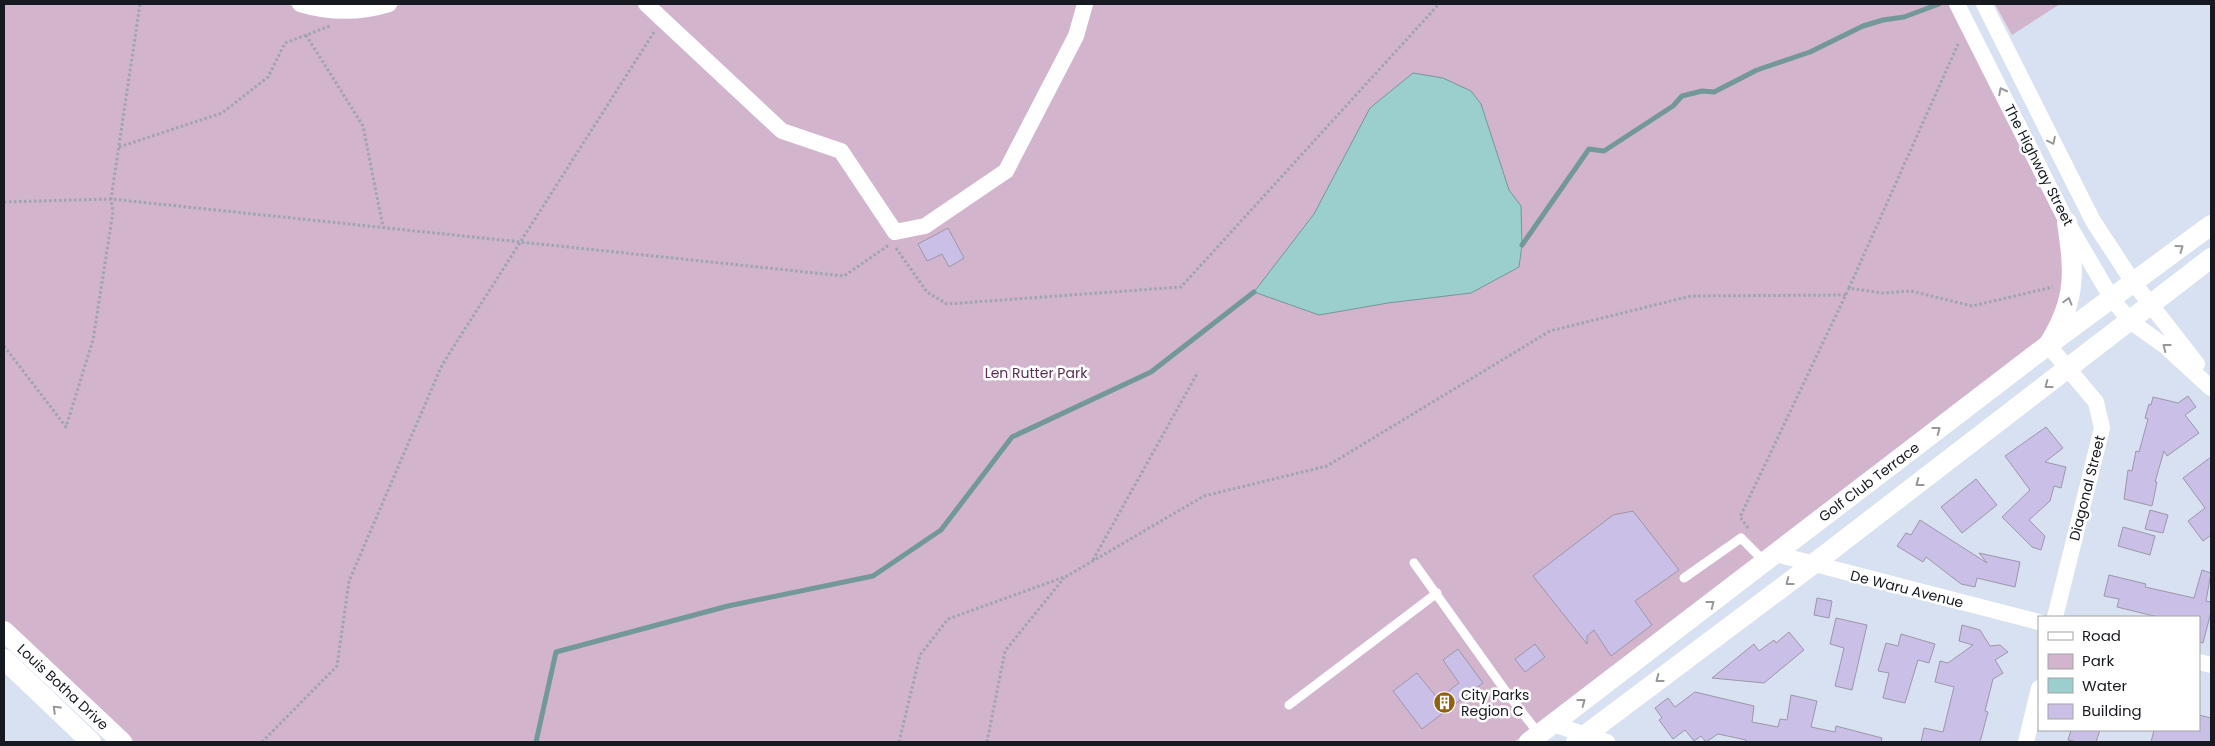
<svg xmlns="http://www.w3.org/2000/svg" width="2215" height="746" font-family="Poppins,sans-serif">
<rect width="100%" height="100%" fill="#d8e1f1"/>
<g fill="#d3b4cd">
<path d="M4 4H287L303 10 385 11 402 4H1952L2062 225 2068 265 2052 331 1514 742H135L4 620Z"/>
<path d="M1995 4H2060L2012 35Z"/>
</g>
<path fill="#9bcfce" stroke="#73989a" d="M1413 73 1443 78 1471 91 1481 104 1509 190 1521 206 1522 245 1519 267 1471 293 1388 303 1319 315 1254 292 1314 214 1370 108Z"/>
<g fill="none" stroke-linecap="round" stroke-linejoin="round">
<g stroke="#73989a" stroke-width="5">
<path d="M1522 245 1589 149 1604 151 1673 106 1682 96 1702 91 1714 92 1757 70 1810 52 1863 26 1883 20 1904 17 1939 4"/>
<path d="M536 742 556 652 728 606 873 576 941 530 1012 437 1151 372 1254 292"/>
</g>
</g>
<g fill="#cabfe6" stroke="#9c97a8">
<path d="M948 228 964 258 949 267 942 254 927 261 918 244Z"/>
<path d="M2188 396 2196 407 2185 415 2199 433 2167 456 2164 451 2155 482H2157L2152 506 2124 499 2128 470 2132 471 2136 451 2139 452 2148 419 2145 418 2149 404 2151 405 2153 397 2178 403Z"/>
<path d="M2046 427 2063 448 2045 462 2066 467 2061 488 2054 486 2050 501 2029 520 2045 536 2041 550 2032 547 2002 517 2030 490 2005 456Z"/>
<path d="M2211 457V535L2203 541 2188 521 2205 508 2183 478Z"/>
<path d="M1976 479 1997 505 1962 533 1941 507Z"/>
<path d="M2150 510 2168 515 2163 533 2145 529Z"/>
<path d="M1633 511 1679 570 1635 601 1652 625 1611 656 1594 630 1587 636V644L1533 576 1613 515Z"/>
<path d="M1920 520 1987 563 1979 553 2020 562 2015 587 1977 578 1975 587 1961 584 1926 557 1923 562 1897 546 1906 533 1911 535Z"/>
<path d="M2123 527 2155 536 2150 555 2118 546Z"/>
<path d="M2202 570 2211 573 2206 601 2211 602V612L2203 643 2199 642V617H2158L2117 607 2119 599 2104 596 2109 575 2146 584 2145 587 2194 598Z"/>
<path d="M1817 598 1832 601 1829 618 1814 615Z"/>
<path d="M1836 618 1867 625 1852 690 1835 686 1844 648 1830 644Z"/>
<path d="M1962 625 1980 630 1990 646 2000 645 2008 652 1995 660 2003 673 1993 679 1985 711 1988 712 1980 742H1921L1924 728 1943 732 1954 687 1935 682 1940 661 1948 663 1973 645 1959 641Z"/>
<path d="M1789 632 1804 650 1764 683 1712 678 1754 644 1759 651 1774 640 1776 643Z"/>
<path d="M1901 634 1935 644 1929 663 1918 660 1905 703 1883 698 1889 673 1878 671 1886 643 1898 646Z"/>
<path d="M1535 644 1545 657 1525 672 1515 659Z"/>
<path d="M1458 649 1483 683 1422 729 1393 691 1417 673 1438 699 1459 683 1443 660Z"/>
<path d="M1695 692 1754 706 1752 722 1778 727 1780 719 1787 720 1791 695 1817 701 1811 727 1835 732 1836 726 1882 738 1881 742H1746V740L1718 734 1706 742 1701 736 1694 741 1685 730 1673 739 1659 720 1662 718 1655 708 1668 698 1675 707Z"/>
<path d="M2199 715 2211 718V742H2151L2154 730H2199Z"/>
<path d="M2071 730H2100L2096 742H2077L2068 740Z"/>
</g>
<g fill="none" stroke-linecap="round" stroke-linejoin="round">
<g stroke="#9da5b2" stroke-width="3" stroke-dasharray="2.5 2.5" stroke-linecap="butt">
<path d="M306 35 363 126 383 227"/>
<path d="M119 147 222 113 268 77 285 43 330 26"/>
<path d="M4 202 111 199 844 276 889 245"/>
<path d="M896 248 927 292 947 304 1181 287 1439 4"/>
<path d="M1849 288 1959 42"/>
<path d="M4 346 66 427 93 340 113 212 111 199 140 4"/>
<path d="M1748 528 1740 517 1849 288 1882 293 1911 291 1972 306 2053 287"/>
<path d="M1093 560 1198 372"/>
<path d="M262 742 337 666 349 581 442 365 654 32"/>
<path d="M899 742 920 655 948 619 1067 576 1204 496 1327 466 1550 331 1691 296 1846 295"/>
<path d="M987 742 1005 651 1064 578"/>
</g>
<g stroke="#fff" stroke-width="9">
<path d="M1414 563 1507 693 1539 734"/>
<path d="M1684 578 1741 538 1765 562"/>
<path d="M1289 705 1437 593"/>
</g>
<g stroke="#fff" stroke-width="16">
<path d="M300 4C330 13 360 13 389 4"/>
<path d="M646 4 782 131 841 151 895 232 925 226 1006 171 1076 36 1085 4"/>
<path d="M1957 4 2067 222 2112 299 2130 321 2165 346 2211 388"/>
<path d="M1984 4 2093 221 2133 282 2197 364"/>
<path d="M2048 345 2096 402 2102 428 2055 617"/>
<path d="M1776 554 2039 622"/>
<path d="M2199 662 2211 665"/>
<path d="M1553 724 1607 742"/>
<path d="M2026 742 2039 688"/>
</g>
<g stroke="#fff" stroke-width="20">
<path d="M2050 342C2077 298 2074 271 2067 222"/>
<path d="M4 631 122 742"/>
<path d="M4 659 91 742"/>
<path d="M1529 742 2048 345 2211 225"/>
<path d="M1576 742 1812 565 2211 258"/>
</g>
</g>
<defs><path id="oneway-chevron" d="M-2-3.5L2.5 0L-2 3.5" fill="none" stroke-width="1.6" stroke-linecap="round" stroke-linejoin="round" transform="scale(1.25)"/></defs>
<g stroke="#96989a">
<use href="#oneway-chevron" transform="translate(2002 91) rotate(-117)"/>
<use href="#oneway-chevron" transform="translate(2052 141) rotate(64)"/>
<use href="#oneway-chevron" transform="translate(2180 248) rotate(-36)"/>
<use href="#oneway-chevron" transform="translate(2068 301) rotate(-74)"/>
<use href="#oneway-chevron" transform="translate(2166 347) rotate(-142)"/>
<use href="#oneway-chevron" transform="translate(2048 385) rotate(143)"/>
<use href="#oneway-chevron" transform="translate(1937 430) rotate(-37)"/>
<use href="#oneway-chevron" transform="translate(1919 483) rotate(143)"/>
<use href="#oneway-chevron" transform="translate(1789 582) rotate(143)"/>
<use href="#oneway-chevron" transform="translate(1711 604) rotate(-38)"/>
<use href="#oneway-chevron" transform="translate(1659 679) rotate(143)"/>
<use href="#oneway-chevron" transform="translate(1582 702) rotate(-37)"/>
<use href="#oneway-chevron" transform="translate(56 709) rotate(-136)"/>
</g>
<defs>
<symbol id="building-disc" viewBox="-11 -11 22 22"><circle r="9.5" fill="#91620e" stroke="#fff"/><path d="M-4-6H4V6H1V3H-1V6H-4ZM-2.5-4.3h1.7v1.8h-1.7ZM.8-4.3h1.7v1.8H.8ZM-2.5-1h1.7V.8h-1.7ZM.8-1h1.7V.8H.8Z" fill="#fff"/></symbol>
</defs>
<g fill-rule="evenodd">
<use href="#building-disc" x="1432" y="690" width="25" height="25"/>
</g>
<g text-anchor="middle" stroke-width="5" stroke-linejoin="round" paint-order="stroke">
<g font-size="14" fill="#16191f" stroke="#fff">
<text transform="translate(2039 165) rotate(63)" y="5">The Highway Street</text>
<text transform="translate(1869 482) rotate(-37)" y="5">Golf Club Terrace</text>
<text transform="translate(2087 488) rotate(-76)" y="5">Diagonal Street</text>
<text transform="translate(1907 589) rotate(14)" y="5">De Waru Avenue</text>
<text transform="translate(63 687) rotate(43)" y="5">Louis Botha Drive</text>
</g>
<g font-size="14" fill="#5a2e54" stroke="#fff">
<text x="1036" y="378">Len Rutter Park</text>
</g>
<g font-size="14" fill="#16191f" stroke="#fff" text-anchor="start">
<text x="1461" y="700">City Parks<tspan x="1461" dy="16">Region C</tspan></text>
</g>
</g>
<rect width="2215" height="746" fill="none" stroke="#16191f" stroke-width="10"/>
<rect x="2038" y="616" width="162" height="115" fill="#ffffff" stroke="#a2a3a5"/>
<rect x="2048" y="632" width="25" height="8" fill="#ffffff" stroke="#a2a3a5"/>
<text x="2082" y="641" font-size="15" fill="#16191f">Road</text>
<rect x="2048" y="654" width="25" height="15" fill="#d3b4cd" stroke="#a2a3a5"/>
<text x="2082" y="666" font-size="15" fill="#16191f">Park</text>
<rect x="2048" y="678" width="25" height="15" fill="#9bcfce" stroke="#a2a3a5"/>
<text x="2082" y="691" font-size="15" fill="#16191f">Water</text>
<rect x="2048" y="704" width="25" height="15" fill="#cabfe6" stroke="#a2a3a5"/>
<text x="2082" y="716" font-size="15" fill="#16191f">Building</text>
</svg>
